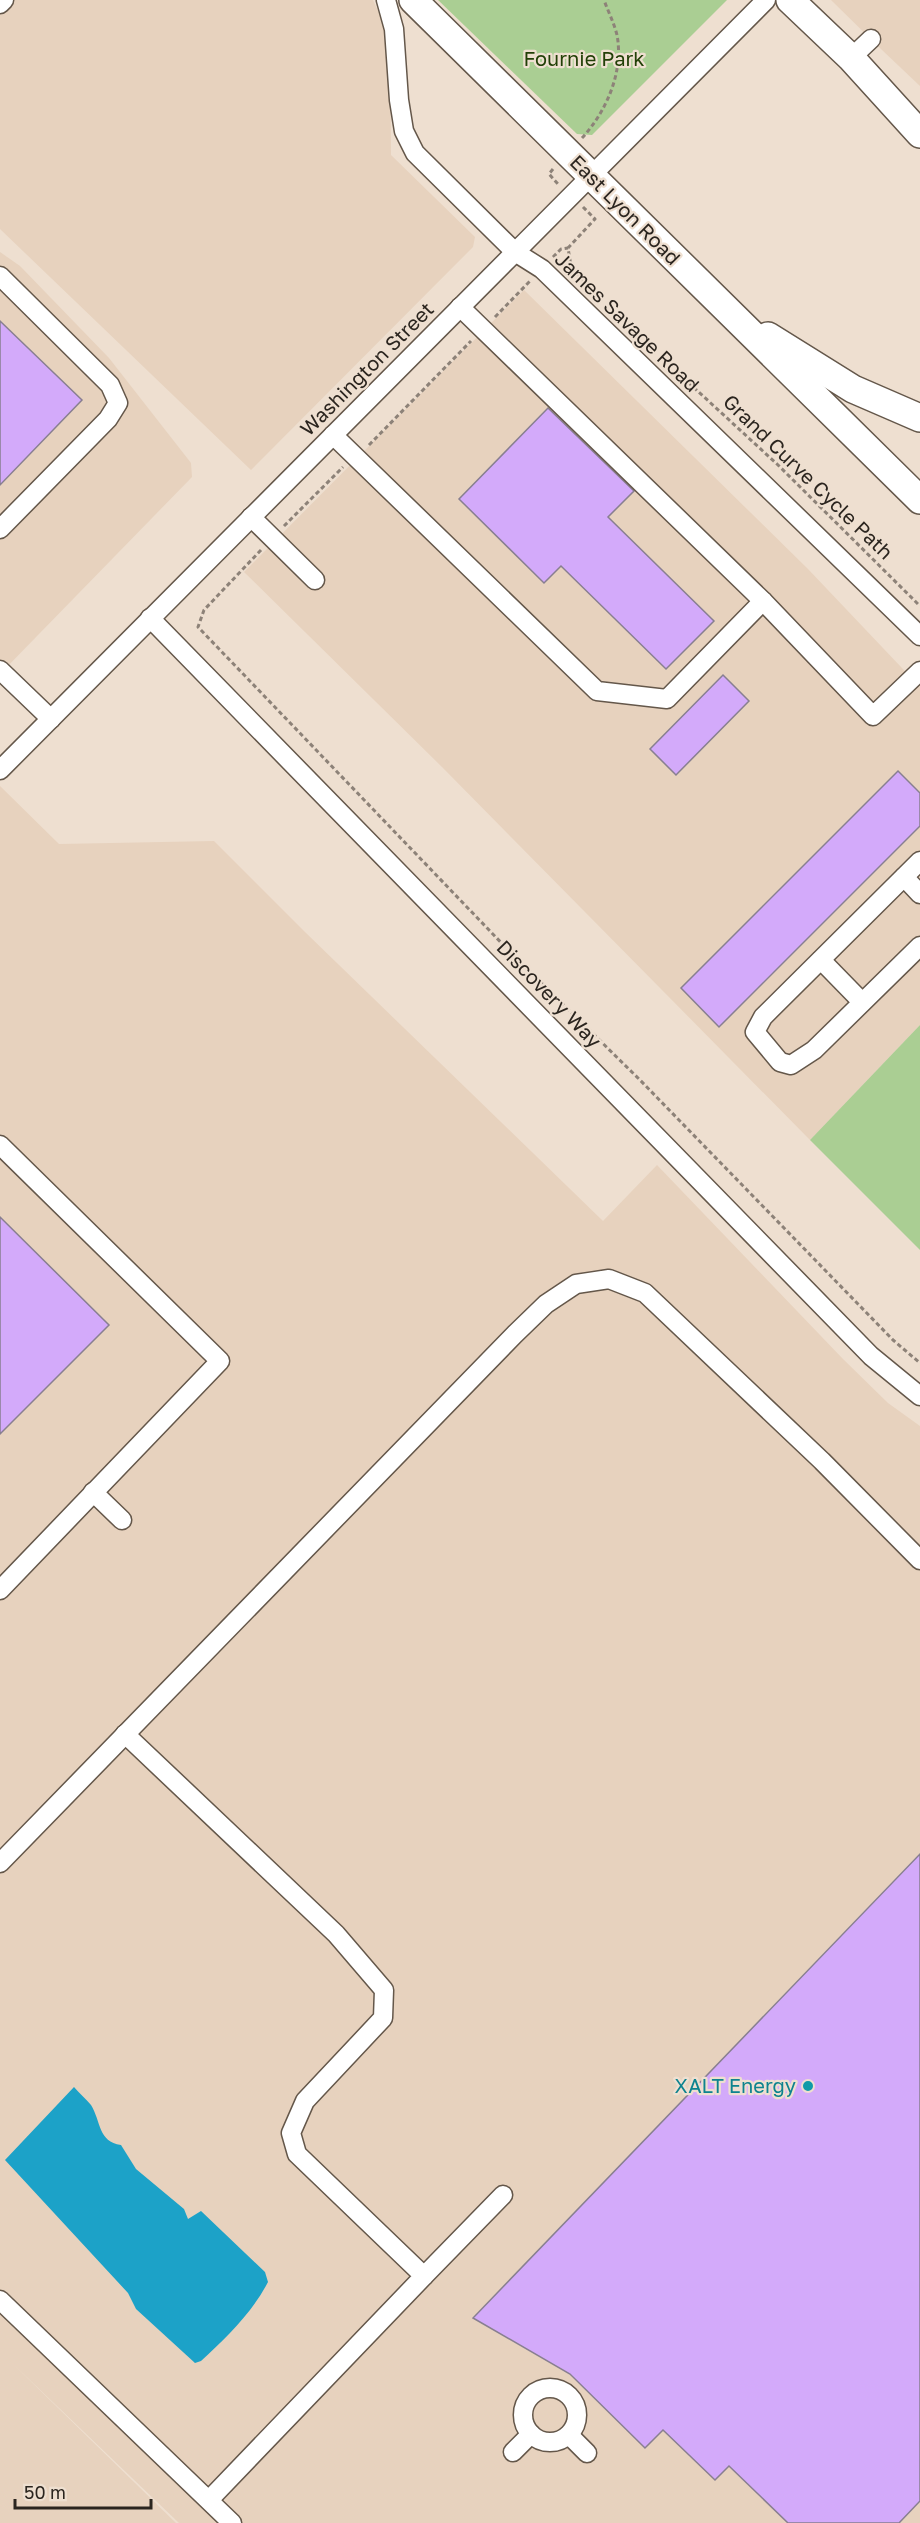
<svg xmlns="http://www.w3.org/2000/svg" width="920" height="2523" font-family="'Golos Text',sans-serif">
<rect width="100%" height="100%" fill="#eedfd0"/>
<g fill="#e7d2be">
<path d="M0 0H373L390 37 391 155 475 237 473 247 251 470 0 229Z"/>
<path d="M831 0H920V86L881 49Z"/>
<path d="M0 252 20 266 109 358 191 463 192 477 0 674Z"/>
<path d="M524 290 808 569 920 687V1025L810 1140 442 767 244 572Z"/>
<path d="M0 786 59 844 214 841 305 932 603 1221 657 1165 843 1359 888 1403 920 1426V2523H179L11 2362 176 2523H0V1850L20 1829 0 1849Z"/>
</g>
<g fill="#aace93">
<path d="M438 0H727L592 135 577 134Z"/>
<path d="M920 1025V1250L810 1140Z"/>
</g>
<path fill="#1ca2c8" d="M74 2087C79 2093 86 2099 91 2105 101 2121 98 2142 121 2145L136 2169 184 2209 188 2219 201 2211 265 2272 268 2282C252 2313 226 2338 201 2361L195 2363 136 2309 128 2293 5 2160Z"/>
<g fill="#d3aafa" stroke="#887f90" stroke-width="1.5">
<path d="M0 321 82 400 0 485Z"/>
<path d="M548 408 634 491 608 517 714 621 666 669 561 566 544 583 459 499Z"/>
<path d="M723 675 749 701 676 775 650 749Z"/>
<path d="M898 771 920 793V826L719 1027 681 988Z"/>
<path d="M0 1217 109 1325 0 1434Z"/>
<path d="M920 1854V2501L899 2523H788L729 2466 715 2480 663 2430 645 2448 570 2374 473 2318Z"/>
</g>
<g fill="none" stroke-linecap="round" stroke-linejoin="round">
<defs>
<g id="minor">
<path d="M386 0 394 29 399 100 404 131 415 153 515 252 542 269 920 636"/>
<path d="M0 4 4 0"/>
<path d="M851 58 871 39"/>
<path d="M0 276 110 385 118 403 108 419 0 529"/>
<path d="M460 307 763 601 873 716 920 671"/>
<path d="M333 435 597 691 667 699 763 601"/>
<path d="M251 517 315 580"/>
<path d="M150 618 871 1356 920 1396"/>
<path d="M0 670 51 719"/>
<path d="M0 770 766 0"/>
<path d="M920 861 763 1017 755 1032 780 1062 791 1065 814 1050 920 946"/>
<path d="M904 877 920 894"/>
<path d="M821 960 862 1002"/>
<path d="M0 1145 220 1361 0 1590"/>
<path d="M93 1492 122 1520"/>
<path d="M125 1734 336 1934 384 1990 383 2018 305 2101 291 2133 297 2154 424 2276 209 2500"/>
<path d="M0 1863 515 1334 546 1304 576 1284 609 1279 645 1293 822 1461 920 1560"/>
<path d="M424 2276 503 2195"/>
<path d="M0 2300 232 2523"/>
<circle cx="550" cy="2415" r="27"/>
<path d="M569 2435 587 2453"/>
<path d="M513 2452 531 2434"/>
</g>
<g id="highway">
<path d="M413 0 920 500"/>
<path d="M790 0 851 58 920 134"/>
<path d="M768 336 853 389 920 418"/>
</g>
</defs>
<use href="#minor" stroke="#64574a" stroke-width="21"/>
<use href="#highway" stroke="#64574a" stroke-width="30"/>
<g stroke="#8d8278" stroke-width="3" stroke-dasharray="4.5 3" stroke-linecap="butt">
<path d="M582 138C606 112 624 72 617 35 614 23 608 11 604 0"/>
<path d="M553 169 549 174 558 184"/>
<path d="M583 207 595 219 568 248 571 266 584 282"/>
<path d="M553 257 561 249 568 248"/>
<path d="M495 317 530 281"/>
<path d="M677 372 778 465 920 606"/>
<path d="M369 445 471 341"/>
<path d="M284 526 343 467"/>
<path d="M261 550 204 610 198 627 513 955 639 1079 893 1340 920 1363"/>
</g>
<use href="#minor" stroke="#fff" stroke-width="18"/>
<use href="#highway" stroke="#fff" stroke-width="27"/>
</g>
<circle fill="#0f9aa8" stroke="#eedfd0" stroke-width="2" cx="808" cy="2086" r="6"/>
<g text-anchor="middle" stroke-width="4.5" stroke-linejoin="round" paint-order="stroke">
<g font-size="20" fill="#224007" stroke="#eedfd0">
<text x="584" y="66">Fournie Park</text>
</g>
<g font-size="20" fill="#2b251f" stroke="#eedfd0">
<text transform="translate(625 210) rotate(45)" y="7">East Lyon Road</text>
<text transform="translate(627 322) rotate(44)" y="7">James Savage Road</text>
<text transform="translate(367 369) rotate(-45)" y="7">Washington Street</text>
<text transform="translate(808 477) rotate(44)" y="7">Grand Curve Cycle Path</text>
<text transform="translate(549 994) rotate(46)" y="7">Discovery Way</text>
</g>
<g font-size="20" fill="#0d838f" stroke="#eedfd0" text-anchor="end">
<text x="796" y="2093">XALT Energy</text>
</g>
</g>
<path d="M15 2499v9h136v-9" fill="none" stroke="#2b251f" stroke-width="3"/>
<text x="24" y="2499" font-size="18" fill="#2b251f" stroke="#eedfd0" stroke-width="4.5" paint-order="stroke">50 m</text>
</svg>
